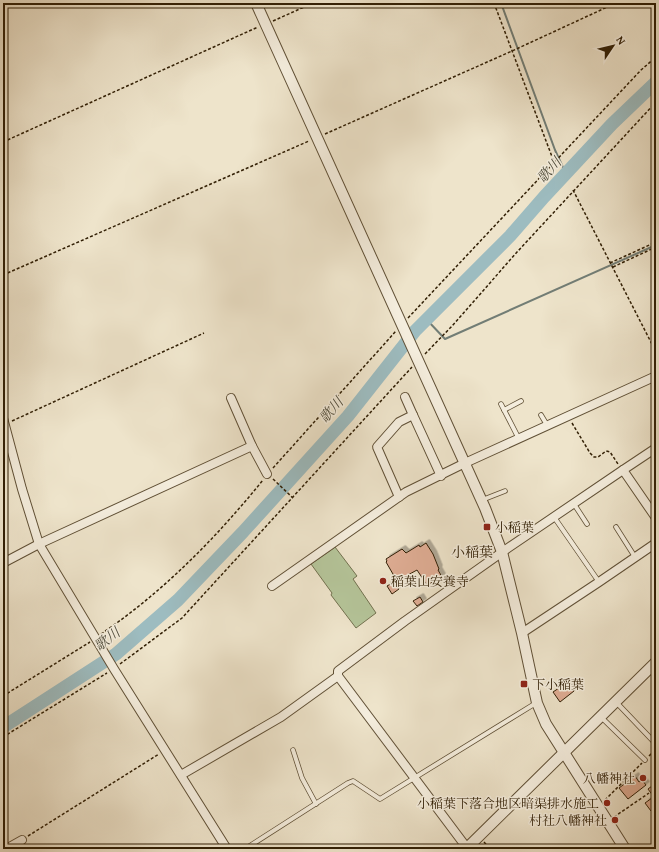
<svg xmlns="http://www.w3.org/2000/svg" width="659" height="852" font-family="'Gentium Book Plus','Noto Serif JP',serif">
<defs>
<filter id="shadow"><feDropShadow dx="3.5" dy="-3.5" stdDeviation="0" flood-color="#0004"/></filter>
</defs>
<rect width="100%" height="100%" fill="#eee4cb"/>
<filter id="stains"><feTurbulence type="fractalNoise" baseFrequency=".005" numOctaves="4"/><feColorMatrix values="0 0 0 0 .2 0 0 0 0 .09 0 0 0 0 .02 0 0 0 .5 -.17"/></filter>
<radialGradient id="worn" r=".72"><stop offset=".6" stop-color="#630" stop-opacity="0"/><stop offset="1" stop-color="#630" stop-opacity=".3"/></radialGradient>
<path fill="#b5c59a" stroke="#737250" d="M335 547 357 576 353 579 376 613 356 628 331 595 332 593 311 564Z"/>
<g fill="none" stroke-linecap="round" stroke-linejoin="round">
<g stroke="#727d75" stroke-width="2">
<path d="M501 3 555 150 566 174"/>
<path d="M427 320 445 339 656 245"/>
</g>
<path stroke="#9dbcc0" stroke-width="13" d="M3 727 116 654 178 600 243 532 348 416 415 331 510 236 544 197 612 124 656 82"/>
</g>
<g fill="#deac93" stroke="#311f05" filter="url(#shadow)">
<path d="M426 543 433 554 439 569 438 570 442 577 427 585 417 570 397 581 386 562 387 561 386 559 402 549 406 553 419 545 420 547Z"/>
<path d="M396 581 399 586 397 587 399 589 392 594 387 586Z"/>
<path d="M420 597 423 602 417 606 413 601Z"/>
<path d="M568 682 574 691 560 702 553 692Z"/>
<path d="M635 776 639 782 642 780 646 785 628 799 619 788Z"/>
<path d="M656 783V800L648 789Z"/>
<path d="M652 798 656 805V807L651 811 645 803Z"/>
</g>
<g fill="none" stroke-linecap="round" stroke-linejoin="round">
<defs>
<g id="service">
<path d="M501 404 519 439"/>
<path d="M504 410 521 401"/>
<path d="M541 415 547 425"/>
<path d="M482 500 505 491"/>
<path d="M574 504 587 524"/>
<path d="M554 517 599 582"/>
<path d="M616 527 635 557"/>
<path d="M616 702 656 744"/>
<path d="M601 717 645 760"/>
<path d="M293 750 302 778 316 804"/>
<path d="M245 849 348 783 353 781 380 799 536 703"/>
</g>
<g id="minor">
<path d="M3 5 6 3"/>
<path d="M405 397 413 415"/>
<path d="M231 398 252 446 267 474"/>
<path d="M3 418 22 489 39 544 114 669 227 849"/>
<path d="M623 470 656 448"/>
<path d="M399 497 377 447 399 422 413 415 441 476"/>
<path d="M3 563 39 544 252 446"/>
<path d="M272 586 406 492 465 463 656 376"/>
<path d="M522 633 599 582 656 543"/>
<path d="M181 775 281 717 338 676"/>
<path d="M467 848 338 676V671L405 621 508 548 623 470 656 518"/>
<path d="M6 849 22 840"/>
</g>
<g id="tertiary">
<path d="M256 3 485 508 502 552 522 633 537 703 546 724 625 849"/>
<path d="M466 849 656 662"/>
</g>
</defs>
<use href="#service" stroke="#605036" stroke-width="5.5"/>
<use href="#minor" stroke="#605036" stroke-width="10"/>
<use href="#tertiary" stroke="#605036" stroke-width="12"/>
<g stroke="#311f05" stroke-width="1.5" stroke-dasharray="3 2" stroke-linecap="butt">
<path d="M494 3 554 162"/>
<path d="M273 21 313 3"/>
<path d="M325 134 512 51 616 3"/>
<path d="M3 142 258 27"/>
<path d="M573 190 656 352"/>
<path d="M610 263 656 242"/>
<path d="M613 267 656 247"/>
<path d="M3 275 309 141"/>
<path d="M408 318 641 70 656 57"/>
<path d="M425 354 452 326 518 251 656 102"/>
<path d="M12 421 204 333"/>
<path d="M572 423 590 453 594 457H598L606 451 610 452 618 464"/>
<path d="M273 468 396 331"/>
<path d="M273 479 293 498"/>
<path d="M101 634C163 592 216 538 263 480"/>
<path d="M120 664 182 618 412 367"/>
<path d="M3 696 90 642"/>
<path d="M3 737 107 673"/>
<path d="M649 756 656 749"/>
<path d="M605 800 642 763"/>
<path d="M614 817 649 793"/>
<path d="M28 836 159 754"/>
<path d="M484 842 490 849"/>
</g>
<use href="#service" stroke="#f4eddd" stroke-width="4"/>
<use href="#minor" stroke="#f4eddd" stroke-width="8"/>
<use href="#tertiary" stroke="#f4eddd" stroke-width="10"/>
</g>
<g fill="#8f2418" stroke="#f4eddd" stroke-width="1.5">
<rect x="483" y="523" width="8" height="8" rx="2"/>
<circle cx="383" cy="581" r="4"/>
<rect x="520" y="680" width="8" height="8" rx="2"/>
<circle cx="643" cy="778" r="4"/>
<circle cx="607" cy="803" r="4"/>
<circle cx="615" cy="820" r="4"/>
</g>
<g text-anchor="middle" stroke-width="3" stroke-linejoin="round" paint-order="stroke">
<g font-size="13" fill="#311f05" stroke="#f4eddd" text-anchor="start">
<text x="495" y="532">小稲葉</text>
<text x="391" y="586">稲葉山安養寺</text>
<text x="532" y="689">下小稲葉</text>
<text x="635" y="783" text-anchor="end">八幡神社</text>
<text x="599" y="808" text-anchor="end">小稲葉下落合地区暗渠排水施工</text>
<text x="607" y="825" text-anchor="end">村社八幡神社</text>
</g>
<g font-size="14" font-style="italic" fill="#514e3d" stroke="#f4eddd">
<text transform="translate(549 170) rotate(-48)" y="5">歌川</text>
<text transform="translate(331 410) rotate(-49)" y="5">歌川</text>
<text transform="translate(107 639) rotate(-38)" y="5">歌川</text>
</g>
<g font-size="14" fill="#311f05" stroke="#f4eddd">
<text x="472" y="557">小稲葉</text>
</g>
</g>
<rect width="659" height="852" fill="none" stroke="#eee4cb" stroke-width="16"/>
<rect x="4" y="4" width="651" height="844" fill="none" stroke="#311f05" stroke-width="2"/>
<rect x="8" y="8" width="643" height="836" fill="none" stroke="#311f05"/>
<g transform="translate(613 46) rotate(55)" stroke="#f4eddd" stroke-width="3" paint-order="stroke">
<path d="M0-3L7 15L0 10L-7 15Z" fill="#311f05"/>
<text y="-6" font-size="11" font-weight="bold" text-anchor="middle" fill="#311f05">N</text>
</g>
<rect width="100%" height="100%" filter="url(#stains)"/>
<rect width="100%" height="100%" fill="url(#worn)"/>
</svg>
